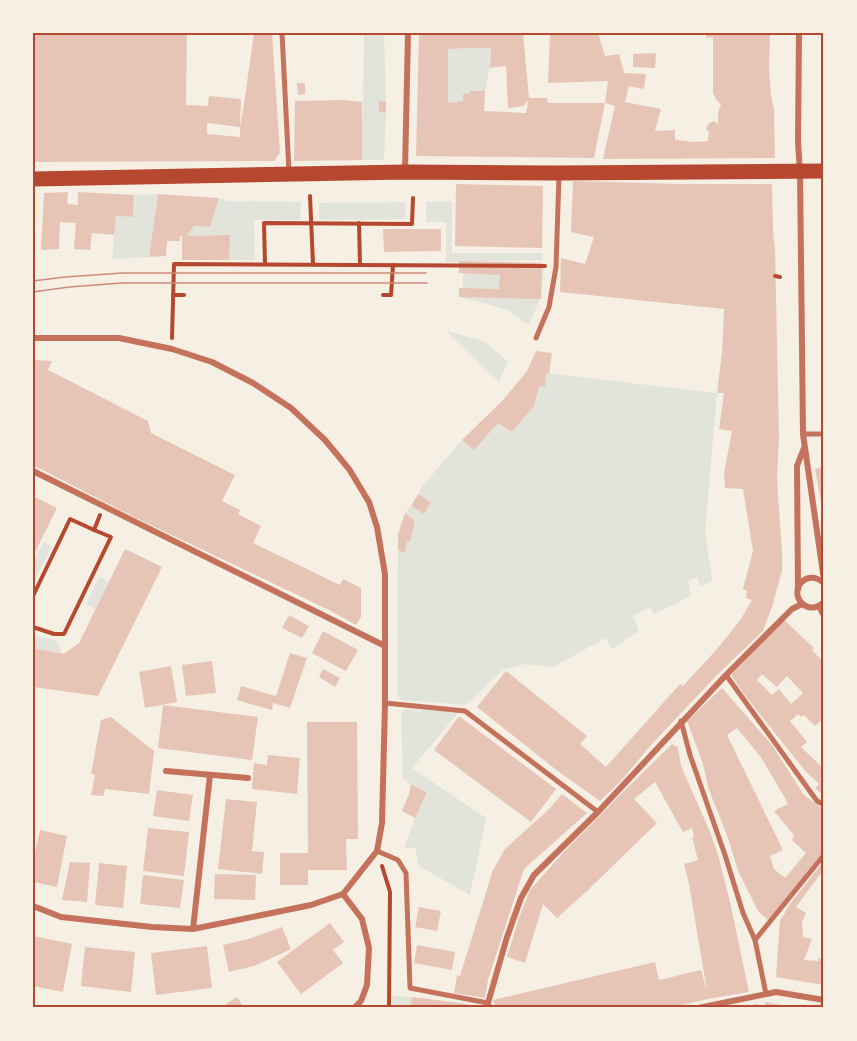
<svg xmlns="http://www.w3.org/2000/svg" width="857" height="1041" font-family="'Space Grotesk',sans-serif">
<rect width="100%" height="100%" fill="#f6efe4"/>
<g fill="#e2e4dc">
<path d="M364 33H384L386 102H379V111L386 112 384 160H362Z"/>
<path d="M471 48H491L490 68 485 91H471L470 93 463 94V101L448 103V49Z"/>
<path d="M158 194 149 257 112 259 116 216 133 217 134 195Z"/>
<path d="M219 198 226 199V201L301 202 300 220H254L255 260H229V235L187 236 194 226 210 227Z"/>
<path d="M452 201V253H543L542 260 446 262V222H426V202Z"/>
<path d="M405 202V219L319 220V203Z"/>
<path d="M463 268H544L541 296 529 325 505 309 463 298Z"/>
<path d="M446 331 481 340 508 361 499 382Z"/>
<path d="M546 373 717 393 705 534 713 582 700 586 697 577 688 581 691 596 654 614 650 607 633 616 639 631 612 649 606 638 553 667 525 664 503 670 466 705 400 700 397 693 398 550 405 552 407 541H410L415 521 405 513 411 506 424 513 431 502 418 494 424 484 462 440 474 449 498 423 512 432 534 405 539 386 545 387Z"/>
<path d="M44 542 52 546 33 584V564Z"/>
<path d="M99 577 109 582 95 609 86 604Z"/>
<path d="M33 636 56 640 62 653 33 648Z"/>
<path d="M406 709 459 712 412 768 486 818 470 895 419 866 415 848H404L415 818 427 794 403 779 401 715 402 711Z"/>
<path d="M392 996 412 997 410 1008H392Z"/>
</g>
<g fill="#e6c5b7" fill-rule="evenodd">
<path d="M33 33H187L186 105 208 106 209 96 241 99 240 127 207 123V134L240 137V127L244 104 254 33H272L280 153 274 161 33 162Z"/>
<path d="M419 33H523L529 98H547L548 103H605L594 158 416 156ZM471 48H491L490 68 506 66 508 108 524 106 526 101 528 102 526 113 484 111 485 91H470V93L463 94V101L448 103V49Z"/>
<path d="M550 33H598L605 56 619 54 624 73 646 74 644 89 629 86 625 102 661 109 655 131 675 130V140L695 142 708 141 709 131 706 130 707 126 709 123 714 121 718 124V113L721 104 717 101 713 93V37L706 38V33H770L769 71 771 94 774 110 775 158 603 159 615 106 605 103 608 81 548 83Z"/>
<path d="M656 53 655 68 633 67V54Z"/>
<path d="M297 83H305V94L298 95Z"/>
<path d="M343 100 362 102V160L294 161 295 101Z"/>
<path d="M379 101 386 102V112H379Z"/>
<path d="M573 181 680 184H772L773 231 775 249 779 437 777 479 782 552V571L772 607 763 631 717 675 651 745 621 781 600 801 559 772 477 707 506 671 587 736 580 744 606 767 680 684 683 686 717 649 741 619 752 600 746 598 747 591 743 589 753 551 743 489 725 488 724 473 732 431 719 429 724 393H717L722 352 724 309 560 292 561 258 585 264 594 237 571 232Z"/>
<path d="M456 184 543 186 542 248 455 246Z"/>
<path d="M68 192 67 204 78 205V192L134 195 133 217 116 216 114 235 92 233 90 250 74 249 76 223 60 222 59 249 41 250 44 193Z"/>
<path d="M158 194 219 198 210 227 194 226 187 236 230 235 229 260H182V236H180V241H167L166 256 149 257Z"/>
<path d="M383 229H441V251L384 252Z"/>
<path d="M459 261 542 263 541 299 459 297V288L499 289 500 275 459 273Z"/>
<path d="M536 351 552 353 549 374 546 373 545 387 539 386 534 406 512 432 498 423 474 450 462 440 503 400 527 371Z"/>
<path d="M33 360 52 361 48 370 148 421 151 433 235 475 222 501 240 510 238 514 261 526 253 543 340 585 343 579 361 588V617L356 625 329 610 134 517 33 465Z"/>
<path d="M824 467V507H822L815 469Z"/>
<path d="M418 494 431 502 424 514 411 506Z"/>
<path d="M33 496 57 508 33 556Z"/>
<path d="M405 513 415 521 410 542 407 541 405 553 398 550V534Z"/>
<path d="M125 549 162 567 98 696 33 687V648L64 654 79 643Z"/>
<path d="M289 615 309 626 302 638 282 628Z"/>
<path d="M784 620 814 648 812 650 824 663V722L822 720 815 726 804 715 801 717 798 714 790 721 807 742 801 747 824 769V795L815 789 819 784 806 772 744 694 731 675ZM762 674 777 687 787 676 803 693 791 704 779 689 772 695 757 680Z"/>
<path d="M323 631 358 650 346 671 312 653Z"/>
<path d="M290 653 307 658 290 708 273 703 272 710 237 700 241 686 276 696Z"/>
<path d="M212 661 216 693 186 696 182 665Z"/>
<path d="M171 666 177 702 145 708 139 672Z"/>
<path d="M323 669 340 678 335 687 319 677Z"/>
<path d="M722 688 772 745 804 795 824 810V853L769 921 758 911 738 871 728 838 709 790 703 764 687 721ZM737 728 760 756 784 796 788 804 774 811 794 835 792 840 806 853 785 878 774 869 770 856 783 850 727 735Z"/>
<path d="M163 705 258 717 252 760 158 748Z"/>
<path d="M459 716 556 789 531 822 434 750Z"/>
<path d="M111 717 154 751 149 794 105 789 104 796 91 795 95 775 91 774 101 720Z"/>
<path d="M307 722H357L358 839H346L347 870H308V885H280V853H308Z"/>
<path d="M672 744 678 747 681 766 710 832 718 855 730 902 749 992 708 999 670 1008H495L493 1000 655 962 659 980 701 970 707 991 689 884 684 864 698 860 692 837H694L692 828 683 832 655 782 634 799 657 823 588 890 557 918 543 904 525 963 507 957 519 918 530 890 563 853 625 790Z"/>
<path d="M268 755 300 758 297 794 252 789 254 763 267 765Z"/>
<path d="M411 784 427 793 415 818 402 811 409 794Z"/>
<path d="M157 790 193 795 189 821 153 816Z"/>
<path d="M562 794 587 813 524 869 488 980 485 998 454 993 457 975 460 976 493 870 505 849 547 811Z"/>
<path d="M226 799 257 802 252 851 264 852 262 874 218 869Z"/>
<path d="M148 828 189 832 184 876 143 871Z"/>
<path d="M40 830 67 836 57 887 33 882V862Z"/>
<path d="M824 861V869L796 907 806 913 802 923 803 937 812 939 804 960 818 961V958L824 960V985L776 977 780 921 790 904Z"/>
<path d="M70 862 90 863 87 902 62 900Z"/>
<path d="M99 863 127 866 123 908 95 905Z"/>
<path d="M215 874 256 875 255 900 214 899Z"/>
<path d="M143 875 184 880 180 908 140 904Z"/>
<path d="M419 907 441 911 437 931 415 927Z"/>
<path d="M330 923 344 942 333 950 343 963 301 994 277 962Z"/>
<path d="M282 927 291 949 254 966 229 972 223 945 248 939Z"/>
<path d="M33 936 72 944 63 992 33 986Z"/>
<path d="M417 945 455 952 452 970 414 963Z"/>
<path d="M207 946 212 988 156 995 151 953Z"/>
<path d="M85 947 135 952 131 992 81 986Z"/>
<path d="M237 997 244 1008H220Z"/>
<path d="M412 997 468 1004 471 1008H410Z"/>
<path d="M766 1002 781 1005H801L811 1007V1008H743L755 1004 764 1006Z"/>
</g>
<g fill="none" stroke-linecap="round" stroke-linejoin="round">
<g stroke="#b5482f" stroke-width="4">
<path d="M310 196 313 264"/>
<path d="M33 222V196"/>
<path d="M359 223 360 264"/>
<path d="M265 264 264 223 412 224 413 198"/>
<path d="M775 276 780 277"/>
<path d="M173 295H184"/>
<path d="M383 295H391L393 265"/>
<path d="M172 338 174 264 545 266"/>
<path d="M33 596 70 519 94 530 100 515"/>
<path d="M33 627 54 634H64L111 537 94 530"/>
<path d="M382 866 390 892 389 1008"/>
</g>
<g stroke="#c5725c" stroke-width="5">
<path d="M282 33 289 172"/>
<path d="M536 338 549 307 556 267 559 175"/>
<path d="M803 434H824"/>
<path d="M726 675 817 801 824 805"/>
<path d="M385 703 465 711 598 812"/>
<path d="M681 721 690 755 725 855 743 913 755 940 766 994"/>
<path d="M377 851 398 860 406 873 410 988 488 1003"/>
<path d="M755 940 824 855"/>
</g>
<g stroke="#c5725c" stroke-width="6">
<path d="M799 33 798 142 800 172 803 434 824 580"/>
<path d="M405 170 408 33"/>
<path d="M33 338H119L172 349 212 362 253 383 291 408 325 440 349 469 369 502 377 527 385 574V703L382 823 377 851 343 894 311 905 193 929 152 927 61 917 33 906"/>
<path d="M33 471 385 646"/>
<path d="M824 583C819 579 813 576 806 579 786 589 804 620 824 602"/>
<path d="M798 589 797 466 804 448"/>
<path d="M819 606 824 616"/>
<path d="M166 771 248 778"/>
<path d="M343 894 362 919 369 948 367 985 361 1001 354 1008"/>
<path d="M193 929 210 775"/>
<path d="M489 1008 488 1003 507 937 521 898 534 875 598 812 726 675 792 609 802 604"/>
<path d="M698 1008 776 992 824 1000"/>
</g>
<path stroke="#b5482f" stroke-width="15" d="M33 179 405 172 559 173 824 171"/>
<g stroke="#cf8b77" stroke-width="1.5">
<path d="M33 281 65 277 123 273H426"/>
<path d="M33 292 69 287 122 283H427"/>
</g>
</g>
<rect width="857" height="1041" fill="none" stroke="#f6efe4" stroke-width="69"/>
<rect x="34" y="34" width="788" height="972" fill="none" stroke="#b5482f" stroke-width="2"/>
</svg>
